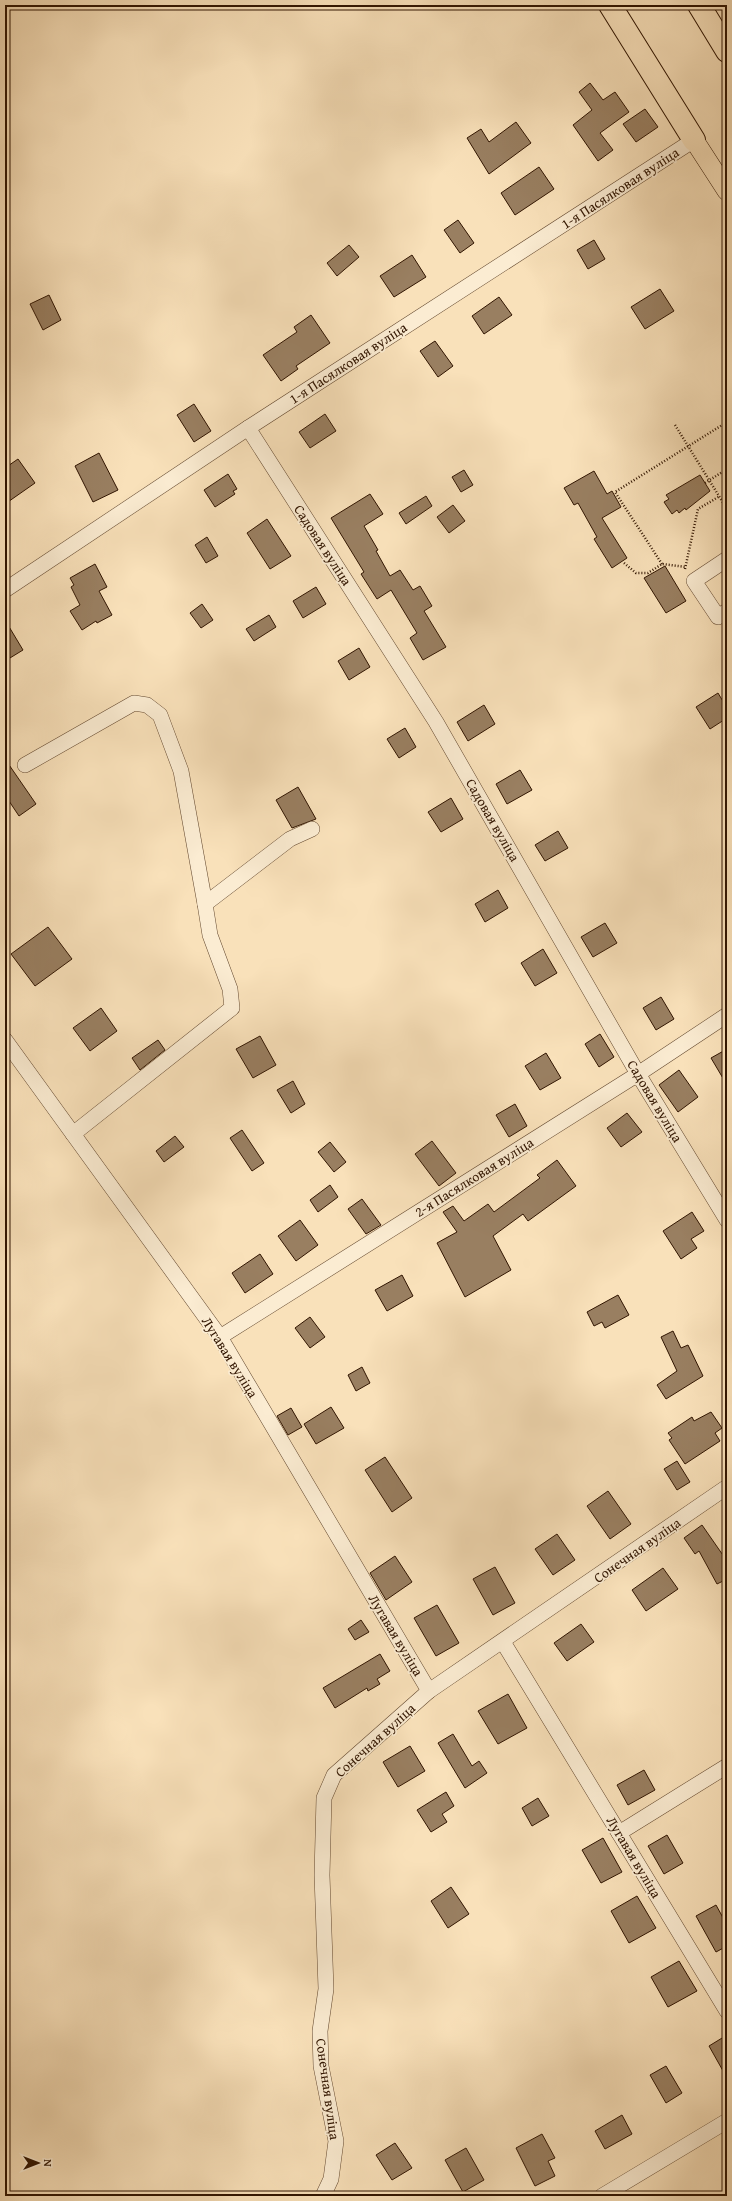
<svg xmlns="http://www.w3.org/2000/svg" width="732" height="2201" font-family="'Gentium Book Plus',serif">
<rect width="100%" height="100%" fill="#f9e1ba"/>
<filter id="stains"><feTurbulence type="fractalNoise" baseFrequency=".005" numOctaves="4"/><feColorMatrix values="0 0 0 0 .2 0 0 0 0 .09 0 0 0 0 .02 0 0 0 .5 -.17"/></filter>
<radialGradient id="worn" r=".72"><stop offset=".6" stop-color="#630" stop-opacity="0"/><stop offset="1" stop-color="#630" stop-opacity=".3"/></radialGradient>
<g fill="#997f61" stroke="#311501">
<path d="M590 83 603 100 615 92 629 112 600 133 613 150 598 161 573 125 592 110 579 92Z"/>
<path d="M645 109 658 127 636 142 623 124Z"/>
<path d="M516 122 531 143 489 174 467 138 481 129 489 142Z"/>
<path d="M539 167 554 189 515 215 501 193Z"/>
<path d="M458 220 474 243 460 253 444 230Z"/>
<path d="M594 240 605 259 588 269 577 250Z"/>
<path d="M349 245 359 257 337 276 327 263Z"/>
<path d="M412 255 426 277 394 297 380 276Z"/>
<path d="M660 289 674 311 645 329 631 307Z"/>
<path d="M49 295 61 320 43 330 30 304Z"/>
<path d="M499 297 512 315 484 334 472 316Z"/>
<path d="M311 315 330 343 296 366 298 369 281 381 263 355 297 332 294 327Z"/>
<path d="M435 341 453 366 438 377 420 351Z"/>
<path d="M194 404 211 431 194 442 177 415Z"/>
<path d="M325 414 336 431 310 448 299 432Z"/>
<path d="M99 453 118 490 93 502 75 466Z"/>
<path d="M18 459 35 483 5 504V468Z"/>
<path d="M464 470 473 485 461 492 452 477Z"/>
<path d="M594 471 607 494 612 491 621 507 602 518 627 558 612 568 594 539 597 537 578 503 574 505 564 488Z"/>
<path d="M228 474 237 489 233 491 235 494 215 507 204 490Z"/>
<path d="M700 475 710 491 686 510 685 508 679 513 677 510 672 514 664 502 669 499 666 495Z"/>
<path d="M370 494 383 514 364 526 378 550 376 551 390 576 400 570 413 590 420 586 432 606 424 611 446 647 423 660 410 638 417 633 391 590 377 599 361 574 364 572 331 518Z"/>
<path d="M426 496 432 506 406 524 399 513Z"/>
<path d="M453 505 465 521 449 533 437 517Z"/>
<path d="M267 519 291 556 270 569 247 533Z"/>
<path d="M207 537 218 556 206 563 195 545Z"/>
<path d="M95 564 107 587 99 591 112 615 97 623 96 621 82 630 70 611 80 605 71 587 74 585 70 578Z"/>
<path d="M665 566 686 601 666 613 644 578Z"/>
<path d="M316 587 326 604 303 618 293 601Z"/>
<path d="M202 604 213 620 201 628 190 613Z"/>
<path d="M269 615 276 627 254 641 246 629Z"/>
<path d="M5 620 23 650 5 661Z"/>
<path d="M359 648 370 667 349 680 338 661Z"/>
<path d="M718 693 727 708V718L710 729 696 707Z"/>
<path d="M484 705 495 724 468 741 457 722Z"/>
<path d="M405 728 416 747 399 758 387 739Z"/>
<path d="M5 759 36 804 19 816 5 795Z"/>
<path d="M520 770 532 790 507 804 496 784Z"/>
<path d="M298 787 316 819 292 828 276 800Z"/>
<path d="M451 798 463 819 441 832 428 812Z"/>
<path d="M558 831 568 848 545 861 535 845Z"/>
<path d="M498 890 508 908 485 922 475 904Z"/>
<path d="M605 923 617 943 593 957 581 937Z"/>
<path d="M48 927 72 959 35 986 11 954Z"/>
<path d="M543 949 557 973 535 986 521 963Z"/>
<path d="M661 997 674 1019 656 1030 643 1008Z"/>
<path d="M101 1008 117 1031 90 1051 73 1028Z"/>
<path d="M600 1034 614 1057 599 1067 585 1044Z"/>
<path d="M260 1036 276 1065 253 1078 236 1049Z"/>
<path d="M158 1040 165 1050 140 1070 132 1058Z"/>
<path d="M727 1049V1085L711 1058Z"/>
<path d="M546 1053 561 1078 540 1090 525 1066Z"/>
<path d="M679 1070 698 1097 678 1112 659 1085Z"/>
<path d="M293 1081 305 1104 291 1113 277 1090Z"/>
<path d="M515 1104 527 1126 509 1137 496 1115Z"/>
<path d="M627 1113 642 1132 621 1147 607 1128Z"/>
<path d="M242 1130 264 1163 252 1171 230 1138Z"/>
<path d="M175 1136 184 1147 164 1162 156 1151Z"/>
<path d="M432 1141 456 1173 439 1186 415 1154Z"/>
<path d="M330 1142 346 1162 334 1172 318 1152Z"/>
<path d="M557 1160 576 1186 528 1221 523 1214 493 1236 511 1270 465 1297 437 1243 457 1232 443 1212 453 1206 464 1221 488 1204 494 1212 540 1178 537 1175Z"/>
<path d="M330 1185 338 1197 318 1212 310 1200Z"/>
<path d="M362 1199 381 1225 366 1234 348 1209Z"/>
<path d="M692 1212 704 1231 691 1239 697 1248 681 1259 663 1231Z"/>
<path d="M300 1220 318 1245 296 1261 278 1236Z"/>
<path d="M260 1254 273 1274 245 1293 232 1273Z"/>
<path d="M402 1275 413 1296 387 1311 375 1290Z"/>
<path d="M618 1295 629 1315 605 1328 602 1322 594 1326 587 1312Z"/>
<path d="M310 1317 325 1337 310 1348 295 1328Z"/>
<path d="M673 1331 681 1348 688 1345 703 1376 666 1399 657 1385 677 1371 661 1337Z"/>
<path d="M362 1367 370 1383 356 1391 348 1375Z"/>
<path d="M331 1407 344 1428 316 1444 304 1424Z"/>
<path d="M291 1408 302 1427 288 1435 277 1416Z"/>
<path d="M711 1412 722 1428 715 1433 720 1441 685 1464 669 1440 672 1438 668 1433 692 1417 694 1421Z"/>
<path d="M385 1457 412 1498 392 1512 365 1470Z"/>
<path d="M677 1461 690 1482 677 1490 664 1469Z"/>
<path d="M608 1491 631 1524 610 1539 587 1506Z"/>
<path d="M702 1525 727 1561V1579L717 1584 699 1551 695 1554 684 1538Z"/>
<path d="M557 1534 575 1560 553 1575 535 1549Z"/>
<path d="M395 1556 412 1582 386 1600 370 1573Z"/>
<path d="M495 1567 515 1603 493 1615 473 1579Z"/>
<path d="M663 1568 678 1589 646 1611 632 1590Z"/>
<path d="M437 1605 459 1643 436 1656 414 1618Z"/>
<path d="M361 1620 369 1632 355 1640 348 1629Z"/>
<path d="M581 1624 594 1642 567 1661 554 1643Z"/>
<path d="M380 1654 390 1671 377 1679 380 1684 368 1691 367 1688 335 1708 323 1688Z"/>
<path d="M508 1694 527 1728 498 1744 478 1711Z"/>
<path d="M453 1734 472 1766 479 1761 487 1773 465 1788 438 1743Z"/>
<path d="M410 1746 425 1771 398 1787 383 1762Z"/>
<path d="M644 1770 655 1790 628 1805 617 1785Z"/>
<path d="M446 1792 454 1806 442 1814 447 1822 431 1832 417 1810Z"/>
<path d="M538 1798 549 1816 532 1826 522 1808Z"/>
<path d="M667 1835 683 1863 664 1874 648 1846Z"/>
<path d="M603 1838 622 1872 601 1883 582 1850Z"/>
<path d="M451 1887 469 1914 448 1928 431 1901Z"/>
<path d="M637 1896 656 1928 629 1943 611 1911Z"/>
<path d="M716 1905 727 1925V1946L716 1952 696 1916Z"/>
<path d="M679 1961 697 1991 668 2007 651 1977Z"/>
<path d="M727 2035V2078L709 2046Z"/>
<path d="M666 2066 682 2093 666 2103 650 2075Z"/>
<path d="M622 2115 632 2134 605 2149 595 2131Z"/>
<path d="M542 2134 555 2158 548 2161 555 2176 535 2186 516 2148Z"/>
<path d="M395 2143 412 2168 392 2180 376 2155Z"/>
<path d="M466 2148 484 2180 463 2192 445 2160Z"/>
</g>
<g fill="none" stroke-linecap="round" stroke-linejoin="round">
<defs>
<g id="minor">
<path d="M248 428 436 722 638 1074 727 1220"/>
<path d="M727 559 694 581 718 617 727 611"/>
<path d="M5 590 248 428 694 140"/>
<path d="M25 765 134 703 147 705 160 715 181 771 205 904"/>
<path d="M5 1040 220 1337 429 1691"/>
<path d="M73 1134 232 1008 230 989 210 935 205 904 290 839 312 829"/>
<path d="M220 1337 638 1074 727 1015"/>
<path d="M503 1642 727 2011"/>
<path d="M619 1833 727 1766"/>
<path d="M323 2196 331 2179 336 2141 321 2066 320 2031 326 1989 322 1875 324 1798 334 1775 429 1691 727 1487"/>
<path d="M602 2196 727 2121"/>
</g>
<path id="major" d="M694 140 727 191"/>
<g id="highway">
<path d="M610 5 694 140"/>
<path d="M699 5 727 51"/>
</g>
</defs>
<use href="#minor" stroke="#63482f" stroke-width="16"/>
<use href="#major" stroke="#311501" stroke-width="20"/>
<use href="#highway" stroke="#311501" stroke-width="24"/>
<g stroke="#311501" stroke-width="2.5" stroke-dasharray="1 2" stroke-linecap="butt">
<path d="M723 208 727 214"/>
<path d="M723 424 727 431"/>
<path d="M675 425 727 509"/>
<path d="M705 483 727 469"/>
<path d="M624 563 636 573H648L662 564 686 567"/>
<path d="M662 564 615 492 727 422"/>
<path d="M685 569 698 509 720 496"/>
</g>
<use href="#minor" stroke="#fbecd2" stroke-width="15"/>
<use href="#major" stroke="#f9e1ba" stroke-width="19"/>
<use href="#highway" stroke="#f9e1ba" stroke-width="22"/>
</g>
<g text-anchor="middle" stroke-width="3.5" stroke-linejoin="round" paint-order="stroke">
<g font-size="14" fill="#311501" stroke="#fbecd2">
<text transform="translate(620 188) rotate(-33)" y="5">1-я Пасялковая вуліца</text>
<text transform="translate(348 363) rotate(-33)" y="5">1-я Пасялковая вуліца</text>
<text transform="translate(323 545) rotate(57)" y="5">Садовая вуліца</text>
<text transform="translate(493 820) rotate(60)" y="5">Садовая вуліца</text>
<text transform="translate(655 1101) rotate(59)" y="5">Садовая вуліца</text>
<text transform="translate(474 1177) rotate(-32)" y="5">2-я Пасялковая вуліца</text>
<text transform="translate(230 1357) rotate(58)" y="5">Лугавая вуліца</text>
<text transform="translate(637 1550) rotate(-35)" y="5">Сонечная вуліца</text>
<text transform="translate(396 1635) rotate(59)" y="5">Лугавая вуліца</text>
<text transform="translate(375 1740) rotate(-42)" y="5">Сонечная вуліца</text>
<text transform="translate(634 1857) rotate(59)" y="5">Лугавая вуліца</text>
<text transform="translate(328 2089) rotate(82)" y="5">Сонечная вуліца</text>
</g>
</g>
<rect width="732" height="2201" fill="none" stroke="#f9e1ba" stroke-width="20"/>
<rect x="6" y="6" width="720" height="2189" fill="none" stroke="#311501" stroke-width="2"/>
<rect x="10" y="10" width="712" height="2181" fill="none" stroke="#311501"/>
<g transform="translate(38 2163) rotate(90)" stroke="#fbecd2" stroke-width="3" paint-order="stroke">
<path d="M0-3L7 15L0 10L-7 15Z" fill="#311501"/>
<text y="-6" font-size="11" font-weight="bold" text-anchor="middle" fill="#311501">N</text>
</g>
<rect width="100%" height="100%" filter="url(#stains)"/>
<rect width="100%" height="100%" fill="url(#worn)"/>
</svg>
